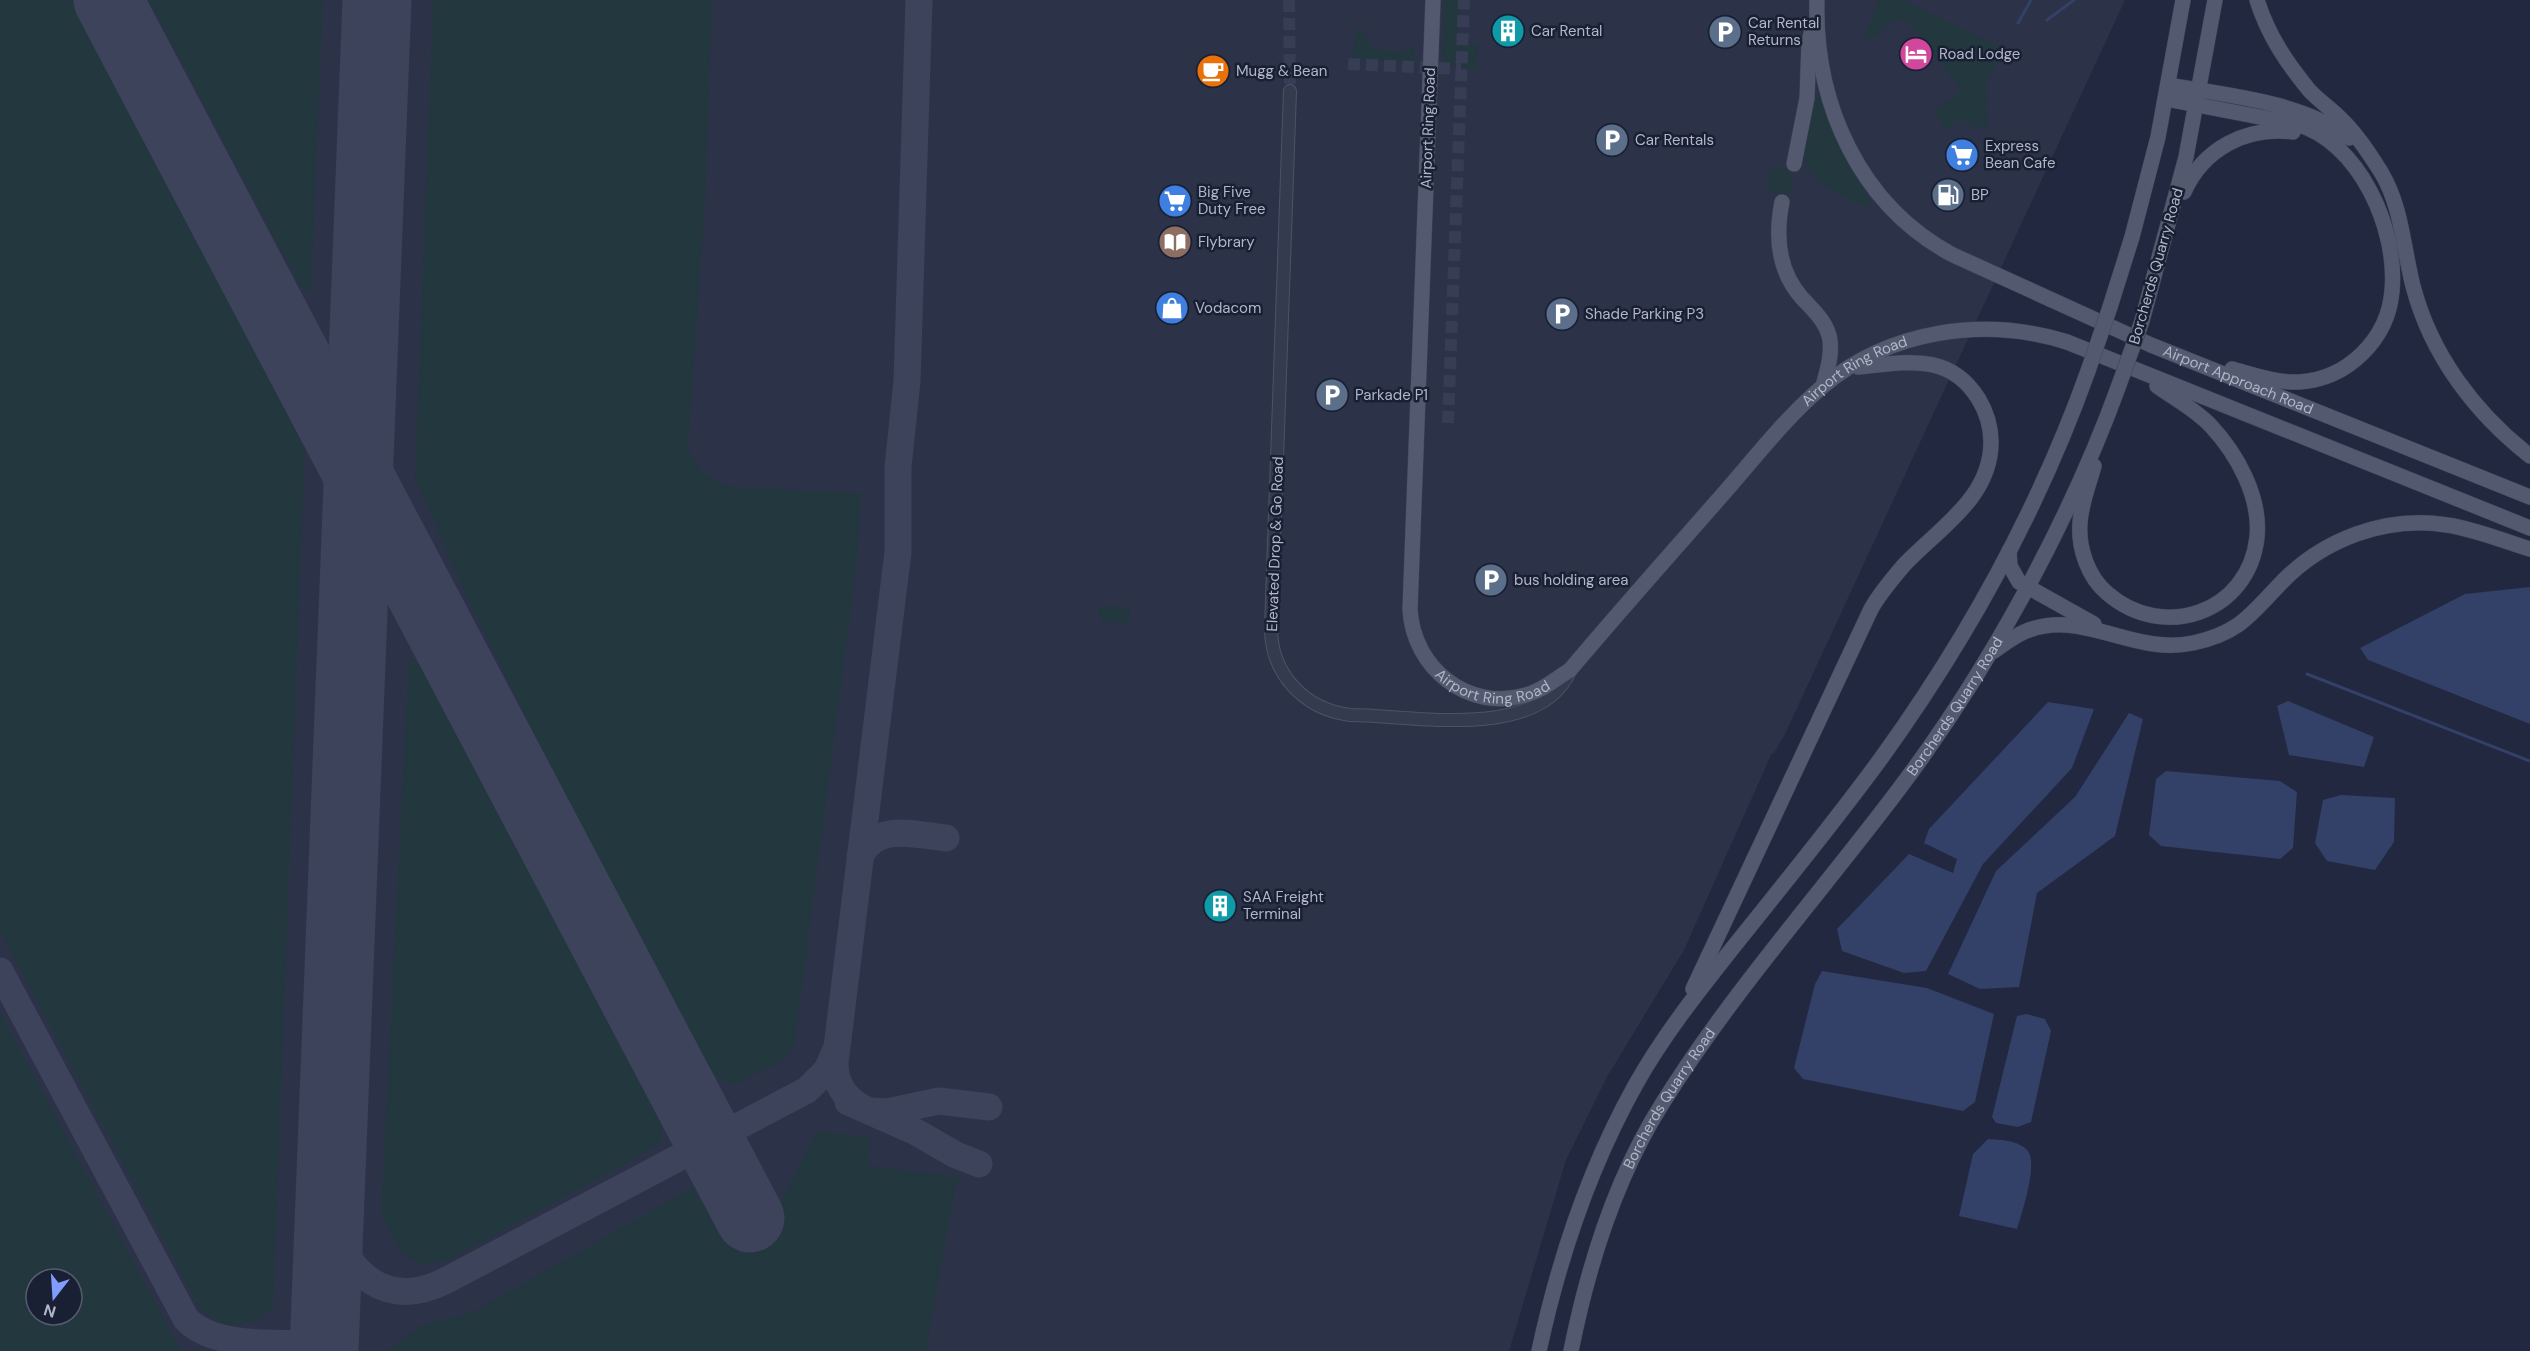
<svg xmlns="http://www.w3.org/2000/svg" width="2530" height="1351" font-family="'DM Sans',sans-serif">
<rect width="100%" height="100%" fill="#21283f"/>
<path fill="#2c3349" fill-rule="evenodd" d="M0 0H2125L1785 734 1774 753H1772L1684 950 1607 1077 1566 1160 1509 1351H0ZM36 1279H72V1315H36Z"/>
<g fill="#23373f" fill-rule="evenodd">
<path d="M0 0H71L305 449 273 1309C248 1329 225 1332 200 1309L0 931Z"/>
<path d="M149 0H323L311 292 302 289Z"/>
<path d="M433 0H712L705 205 688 450C700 472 707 479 731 487L861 493 857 561 795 1042 785 1059 732 1086 716 1076 673 1016 465 593 415 478Z"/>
<path d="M1444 0H1460L1458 39H1467L1478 47 1477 69 1449 66 1442 58Z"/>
<path d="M1878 0H1903L2003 48 1986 85 1988 126 1977 128 1959 118 1947 132 1934 111 1961 90 1907 20C1888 19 1891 26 1878 34 1874 37 1869 38 1864 40Z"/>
<path d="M1355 29H1364L1367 41 1372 48 1396 52 1413 47 1415 62 1353 60Z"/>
<path d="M1820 94C1835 136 1846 164 1872 202L1866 208C1842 195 1802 181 1803 149 1804 132 1810 114 1813 97Z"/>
<circle cx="1780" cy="181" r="13"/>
<path d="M1103 606 1130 607 1129 623 1103 622 1098 615 1099 609Z"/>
<path d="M409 655 423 669 663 1122 659 1145 449 1260C441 1261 432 1264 425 1264 400 1262 389 1231 381 1211Z"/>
<path d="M0 1012 181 1351H0ZM36 1279H72V1315H36Z"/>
<path d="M817 1131 871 1138 868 1166 961 1177 955 1187 926 1351H388L420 1326 473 1312 693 1187 719 1235 780 1203Z"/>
</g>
<g fill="#334067">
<path d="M2530 587V724L2368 660 2360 648 2465 594Z"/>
<path d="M2288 701 2374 737 2364 767 2289 755 2277 706Z"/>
<path d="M2048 702 2094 709 2072 768 1983 864 1926 971 1904 973 1842 951 1837 929 1909 854 1953 873 1957 859 1924 843 1929 829Z"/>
<path d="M2129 713 2143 719 2115 836 2037 893 2019 987 1980 989 1948 974 1996 871 2075 797Z"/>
<path d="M2166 771 2280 781 2297 792 2293 848 2280 859 2161 846 2149 835 2156 779Z"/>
<path d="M2341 795 2395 798 2394 842 2375 870 2327 861 2315 843 2323 800Z"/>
<path d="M1822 971 1927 988 1994 1014 1975 1102 1963 1111 1803 1079 1794 1068 1815 984Z"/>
<path d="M2026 1014 2045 1019 2051 1031 2031 1122 2018 1127 1996 1123 1992 1117 2017 1016Z"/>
<path d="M1988 1139C2000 1140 2019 1140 2028 1151 2038 1164 2022 1213 2017 1229L1959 1216 1973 1154Z"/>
</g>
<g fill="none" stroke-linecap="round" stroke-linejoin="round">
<g stroke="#334067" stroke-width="3">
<path d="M2047 20 2074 0"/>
<path d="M2018 23 2031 0"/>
<path d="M2307 674 2530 761"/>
</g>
<g stroke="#3c435a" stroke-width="27">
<path d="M860 856C877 822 916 835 946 838"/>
<path d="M0 971 186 1319C215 1350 284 1342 325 1344"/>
<path d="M848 1102 916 1132 956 1155 979 1164"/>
<path d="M863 1108C845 1099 835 1084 835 1063L898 552V467L907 381 919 0"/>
<path d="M871 1111 887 1112 939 1101 989 1107"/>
<path d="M334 1116C333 1170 319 1255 378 1285 401 1296 423 1292 445 1281L807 1090 827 1070 836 1049"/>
</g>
<g stroke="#3c435a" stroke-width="69">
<path d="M108 0 750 1218"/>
<path d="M324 1351 377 0"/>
</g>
<g stroke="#373d54" stroke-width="12" stroke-dasharray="12 6" stroke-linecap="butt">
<path d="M1289 0 1290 91"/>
<path d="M1348 64 1461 69"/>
<path d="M1448 423 1464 0"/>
</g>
<defs>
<path id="minor" d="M1290 91 1271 628C1271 674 1304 709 1350 715 1411 715 1539 742 1570 671"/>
<g id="major">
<path id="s1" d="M1433 0 1410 609C1413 668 1468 712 1526 695 1544 690 1555 679 1570 670 1618 613 1668 557 1717 501 1751 463 1783 420 1822 387 1889 330 1984 316 2067 342L2530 528"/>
<path id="s2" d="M1817 0C1814 103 1859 205 1953 255L2151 345 2530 497"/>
<path d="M2257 0C2268 35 2286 62 2309 90 2318 100 2330 108 2340 118 2356 133 2369 153 2381 172 2402 207 2403 247 2413 286 2431 355 2475 413 2530 456"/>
<path d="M2168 85C2225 95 2304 102 2349 138"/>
<path d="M2166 99 2296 124C2359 141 2398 229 2392 291 2388 339 2348 379 2299 382 2276 383 2254 375 2232 369"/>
<path d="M1794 164 1807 98 1809 43 1813 25"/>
<path d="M2184 192C2203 149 2246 126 2293 132"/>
<path d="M1782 202C1775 237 1778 271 1802 298 1814 311 1827 322 1830 340 1832 356 1827 371 1823 386"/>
<path d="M2110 307 2132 237 2158 137 2183 0"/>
<path d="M2142 321 2186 157 2215 0"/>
<path d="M2094 466C2089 484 2081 504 2080 523 2078 548 2088 577 2107 593 2163 642 2249 613 2257 537 2261 497 2237 454 2211 426 2195 409 2175 399 2157 386"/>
<path d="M2009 551 2010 566 2019 582 2094 624"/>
<path d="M1994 651C2004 644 2013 637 2024 632 2081 607 2132 656 2193 643 2240 633 2251 614 2281 583 2323 539 2387 515 2447 525 2475 529 2503 541 2530 549"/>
<path d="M1693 989 1871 609C1880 593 1892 579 1904 565 1939 528 1991 498 1991 442 1991 426 1986 411 1978 398 1948 351 1904 363 1858 367"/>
<path d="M1539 1351C1559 1258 1589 1168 1636 1084 1663 1036 1697 993 1731 950 1782 886 1834 823 1882 757 1967 639 2039 508 2088 371"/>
<path id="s3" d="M1571 1351C1588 1266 1616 1177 1662 1104 1732 992 1820 894 1899 789 1988 671 2069 523 2119 385"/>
</g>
</defs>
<use href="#minor" stroke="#4d5366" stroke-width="14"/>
<use href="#major" stroke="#3e4457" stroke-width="16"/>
<use href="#minor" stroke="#353b4e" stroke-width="12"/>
<use href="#major" stroke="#535a6f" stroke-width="15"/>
<defs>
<g id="major-bridge">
<path d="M2088 371 2110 307"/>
<path d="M2119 385 2142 321"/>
</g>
</defs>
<use href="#major-bridge" stroke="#3e4457" stroke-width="16" stroke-linecap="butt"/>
<use href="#major-bridge" stroke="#535a6f" stroke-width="15"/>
</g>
<defs>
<symbol id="building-disc" viewBox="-11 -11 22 22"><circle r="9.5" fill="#0f9aa8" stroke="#1a2033"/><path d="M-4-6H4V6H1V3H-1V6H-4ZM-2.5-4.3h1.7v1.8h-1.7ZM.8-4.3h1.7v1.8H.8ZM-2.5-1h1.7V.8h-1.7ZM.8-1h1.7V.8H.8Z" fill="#fff"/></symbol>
<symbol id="parking-disc" viewBox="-11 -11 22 22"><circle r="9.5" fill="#5c6f8a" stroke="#1a2033"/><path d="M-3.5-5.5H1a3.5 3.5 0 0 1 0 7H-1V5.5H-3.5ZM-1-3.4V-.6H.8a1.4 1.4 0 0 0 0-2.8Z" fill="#fff"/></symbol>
<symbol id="hotel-disc" viewBox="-11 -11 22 22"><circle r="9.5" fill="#d1479c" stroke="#1a2033"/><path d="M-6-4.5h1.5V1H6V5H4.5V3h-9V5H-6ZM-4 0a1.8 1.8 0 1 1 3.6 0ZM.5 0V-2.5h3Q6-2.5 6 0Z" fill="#fff"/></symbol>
<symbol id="cafe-disc" viewBox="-11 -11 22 22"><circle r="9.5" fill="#e8710a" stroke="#1a2033"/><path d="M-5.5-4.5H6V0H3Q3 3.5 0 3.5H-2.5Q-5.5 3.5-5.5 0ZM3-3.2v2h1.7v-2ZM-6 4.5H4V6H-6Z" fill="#fff"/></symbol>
<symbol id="supermarket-disc" viewBox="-11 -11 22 22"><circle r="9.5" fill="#3f7fe0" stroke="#1a2033"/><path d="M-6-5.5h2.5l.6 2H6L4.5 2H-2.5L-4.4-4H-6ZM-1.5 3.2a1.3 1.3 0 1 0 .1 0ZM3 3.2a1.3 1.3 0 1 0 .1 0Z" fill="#fff"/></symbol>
<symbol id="fuel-disc" viewBox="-11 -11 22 22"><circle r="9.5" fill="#5c6f8a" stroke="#1a2033"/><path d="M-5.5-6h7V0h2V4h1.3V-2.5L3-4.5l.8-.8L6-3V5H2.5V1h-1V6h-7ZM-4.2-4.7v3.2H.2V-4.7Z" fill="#fff"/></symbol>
<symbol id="library-disc" viewBox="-11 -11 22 22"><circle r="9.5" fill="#8d6e63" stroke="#1a2033"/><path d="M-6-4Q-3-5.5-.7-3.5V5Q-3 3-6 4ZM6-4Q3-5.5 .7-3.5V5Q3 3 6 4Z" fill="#fff"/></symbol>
<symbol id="shop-disc" viewBox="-11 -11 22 22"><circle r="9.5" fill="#3f7fe0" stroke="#1a2033"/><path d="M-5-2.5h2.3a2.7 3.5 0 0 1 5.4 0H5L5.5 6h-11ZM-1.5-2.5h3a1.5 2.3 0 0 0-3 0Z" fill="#fff"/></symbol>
</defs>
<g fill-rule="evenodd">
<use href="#building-disc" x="1489" y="12" width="38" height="38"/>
<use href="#parking-disc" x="1706" y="13" width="38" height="38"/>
<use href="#hotel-disc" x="1897" y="35" width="38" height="38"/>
<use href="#cafe-disc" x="1194" y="52" width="38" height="38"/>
<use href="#parking-disc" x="1593" y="121" width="38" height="38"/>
<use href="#supermarket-disc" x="1943" y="136" width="38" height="38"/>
<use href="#fuel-disc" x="1929" y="176" width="38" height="38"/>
<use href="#supermarket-disc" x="1156" y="182" width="38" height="38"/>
<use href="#library-disc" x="1156" y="223" width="38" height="38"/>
<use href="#shop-disc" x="1153" y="289" width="38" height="38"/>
<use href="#parking-disc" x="1543" y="295" width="38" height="38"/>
<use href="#parking-disc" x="1313" y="376" width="38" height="38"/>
<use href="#parking-disc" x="1472" y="561" width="38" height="38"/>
<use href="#building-disc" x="1201" y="887" width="38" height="38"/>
</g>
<g text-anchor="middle" stroke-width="5" stroke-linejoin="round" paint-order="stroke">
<g font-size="15" fill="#b1b6ca" stroke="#1a2033" text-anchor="start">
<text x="1748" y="28">Car Rental<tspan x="1748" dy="17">Returns</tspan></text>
<text x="1531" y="36">Car Rental</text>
<text x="1939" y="59">Road Lodge</text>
<text x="1236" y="76">Mugg &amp; Bean</text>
<text x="1635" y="145">Car Rentals</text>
<text x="1985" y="151">Express<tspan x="1985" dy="17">Bean Cafe</tspan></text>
<text x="1198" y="197">Big Five<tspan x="1198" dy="17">Duty Free</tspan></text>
<text x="1971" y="200">BP</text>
<text x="1198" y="247">Flybrary</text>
<text x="1195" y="313">Vodacom</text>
<text x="1585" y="319">Shade Parking P3</text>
<text x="1355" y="400">Parkade P1</text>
<text x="1514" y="585">bus holding area</text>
<text x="1243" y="902">SAA Freight<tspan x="1243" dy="17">Terminal</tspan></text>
</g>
<g font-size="15" fill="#b1b6ca" stroke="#1a2033">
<text transform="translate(1428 128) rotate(-88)" y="5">Airport Ring Road</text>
<text transform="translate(2156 266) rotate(-74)" y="5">Borcherds Quarry Road</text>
<text dy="5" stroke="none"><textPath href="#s1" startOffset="1242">Airport Ring Road</textPath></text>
<text dy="5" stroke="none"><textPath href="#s2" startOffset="616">Airport Approach Road</textPath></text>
<text transform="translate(1275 544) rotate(-88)" y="5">Elevated Drop &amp; Go Road</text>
<text dy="5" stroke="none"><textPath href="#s1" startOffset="740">Airport Ring Road</textPath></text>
<text dy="5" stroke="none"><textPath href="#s3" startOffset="759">Borcherds Quarry Road</textPath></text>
<text dy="5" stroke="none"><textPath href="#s3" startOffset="273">Borcherds Quarry Road</textPath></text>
</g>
</g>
<g transform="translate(54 1297) rotate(197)"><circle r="28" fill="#1a2033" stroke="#565c6f" stroke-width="1.5"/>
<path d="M0-4.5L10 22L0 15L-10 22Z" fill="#809cff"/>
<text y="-9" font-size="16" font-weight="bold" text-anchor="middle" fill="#b1b6ca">N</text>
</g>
</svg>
